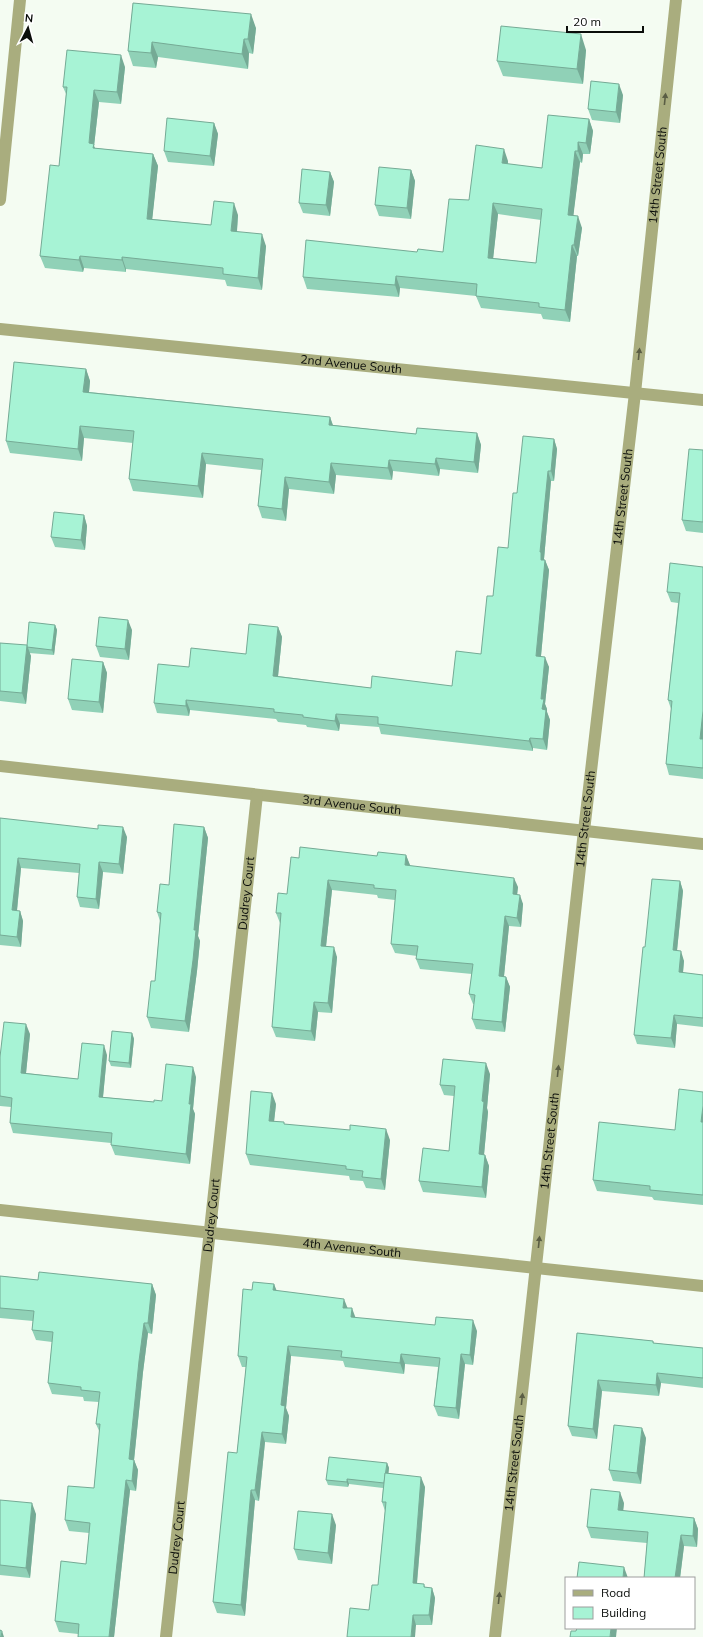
<svg xmlns="http://www.w3.org/2000/svg" width="703" height="1637" font-family="Mulish,sans-serif">
<rect width="100%" height="100%" fill="#f4fcf2"/>
<g fill="none" stroke-linecap="round" stroke-linejoin="round">
<g stroke="#a9ad7e" stroke-width="12">
<path d="M0 200 20 0"/>
<path id="s1" d="M0 329 703 400"/>
<path id="s2" d="M0 766 703 844"/>
<path id="s3" d="M0 1210 703 1286"/>
<path id="s4" d="M166 1637 257 795"/>
</g>
<path stroke="#a9ad7e" stroke-width="12" id="s5" d="M495 1637 584 831 635 393 676 0"/>
</g>
<g fill="#90d1b7" fill-rule="evenodd">
<path d="M133 3 256 28 253 54 249 53 248 69 158 57 156 68 133 66 128 51Z"/>
<path d="M586 50 583 84 503 76 497 61Z"/>
<path d="M125 67 121 104 99 102 94 146 95 148 153 154 158 166 152 219 211 225 238 215 237 232 266 246 262 290 227 286 225 280 126 269V272L84 268 83 272 45 268 40 256 59 166 66 94 63 87Z"/>
<path d="M623 95 620 123 592 120 588 109Z"/>
<path d="M589 119 593 131 590 154H583L582 163 580 162 573 216 582 228 578 256H577L570 322 543 319 541 314 481 308 476 296 400 288 399 297 307 289 303 277 417 252H443L469 200 508 161V164L542 168ZM498 214 541 220 536 263 493 258Z"/>
<path d="M214 123 218 134 214 166 168 162 164 151Z"/>
<path d="M411 170 415 181 411 219 379 216 375 205Z"/>
<path d="M330 172 334 182 330 216 303 213 299 203Z"/>
<path d="M86 369 90 381 89 392 330 417 333 425 416 434 477 433 481 445 478 473 440 469 439 476 393 471 392 480 336 475 334 494 289 489 286 521 262 518 258 506 261 470 206 464 203 498 133 491 129 479 133 443 84 438 82 461 10 453 6 441Z"/>
<path d="M554 439 557 449 554 481H551L544 559V560H545L549 570 541 656 549 667 545 704 547 709V712L550 720 547 750 533 748V751L381 734 379 727 340 724 339 731 307 727 306 725 278 722 276 719 190 710 189 716 157 713 154 703 189 667 246 654 278 627 282 637 278 676 371 688 452 686 481 654 493 596 508 548 517 493Z"/>
<path d="M703 450V533L686 531 682 520Z"/>
<path d="M84 515 87 526 85 550 55 547 51 537Z"/>
<path d="M703 567V779L669 775 666 764 671 709 668 700 678 603 671 602 667 592Z"/>
<path d="M55 625 57 630 54 655 29 653 31 656 26 704 0 701V643L27 646Z"/>
<path d="M132 630 129 660 100 657 96 646Z"/>
<path d="M103 662 107 673 103 713 72 710 68 699Z"/>
<path d="M0 818 127 837 123 874 103 872 99 909 80 907 77 897 79 873 21 868 17 911H20L23 921 21 947 0 945Z"/>
<path d="M204 827 208 838 198 936 200 941 197 971 189 1032 151 1028 147 1017 155 981 160 921 157 912 169 885Z"/>
<path d="M406 855 410 866 518 887 517 894 523 904 521 927 509 926 504 976 506 977 510 987 505 1032 476 1029 472 1019 474 1004H473L469 994 472 974 420 969 416 959 417 956 395 953 391 944 395 900 378 898 377 895 332 890 326 946 337 957 332 1013 318 1012 315 1041 276 1037 272 1027 281 923H280L276 913 287 894 299 858Z"/>
<path d="M680 881 683 891 677 951 684 961 683 973 703 975V1027L677 1024 675 1048 637 1044 634 1035 645 947Z"/>
<path d="M132 1033 134 1039 131 1068 111 1066 109 1061Z"/>
<path d="M30 1034 26 1073 78 1079 107 1055 103 1097 154 1102 162 1101 196 1077 193 1109 195 1114 190 1164 115 1155 111 1145V1143L13 1133 10 1123 11 1107 0 1106V1057Z"/>
<path d="M490 1074 487 1108 488 1112 484 1155H485L489 1166 486 1198 423 1192 419 1181 449 1151 454 1096 444 1095 440 1085Z"/>
<path d="M703 1092V1205L654 1200 652 1197 597 1191 593 1180 675 1130Z"/>
<path d="M276 1104 274 1121 285 1124 390 1140 385 1190 366 1188 363 1181 350 1180 349 1176 250 1165 246 1154Z"/>
<path d="M0 1276 38 1280 152 1284 156 1295 152 1334 148 1333 143 1372 134 1460 138 1470 136 1491 130 1490 114 1637H78V1634L59 1632 55 1621 86 1564 89 1533 69 1531 65 1520 94 1488 100 1433 96 1424 99 1402 84 1401 83 1397 52 1394 48 1383 52 1342 36 1340 32 1330 33 1321 0 1318Z"/>
<path d="M274 1284 276 1291 348 1308 356 1318 477 1331 473 1365 465 1364 459 1419 438 1416 434 1406 438 1367 405 1364 404 1374 345 1367 343 1361 291 1356 286 1408 289 1416 286 1444 265 1442 259 1501 255 1500 245 1616 217 1613 213 1602 237 1453 246 1367H242L238 1356 252 1290Z"/>
<path d="M577 1333 653 1341 654 1343 703 1348V1388L661 1383 659 1396 602 1391 597 1439 572 1436 568 1426Z"/>
<path d="M646 1438 641 1484 613 1481 609 1470Z"/>
<path d="M387 1463 389 1468 388 1473 425 1487 417 1584H424L425 1587 432 1588 435 1598 432 1625H416L369 1610 378 1585 385 1511 382 1502 383 1488 349 1484 348 1487 328 1485 326 1480Z"/>
<path d="M0 1500 36 1514 30 1578 0 1575Z"/>
<path d="M624 1503 623 1511 694 1518 698 1529 697 1547 684 1546 680 1578H644L647 1543 591 1538 587 1527Z"/>
<path d="M336 1525 332 1564 298 1560 294 1549Z"/>
</g>
<g fill="#75aa95">
<path d="M251 14 256 28 253 54 248 39Z"/>
<path d="M581 34 586 50 583 84 577 69Z"/>
<path d="M244 39 249 53 248 69 242 54Z"/>
<path d="M152 42 158 57 156 68 151 53Z"/>
<path d="M121 55 125 67 121 104 117 92Z"/>
<path d="M619 84 623 95 620 123 616 112Z"/>
<path d="M94 90 99 102 94 146 98 156 89 143Z"/>
<path d="M589 119 593 131 590 154 586 143Z"/>
<path d="M214 123 218 134 214 166 210 156Z"/>
<path d="M578 142 583 154 582 163 578 151Z"/>
<path d="M504 149 508 161 507 175 502 163Z"/>
<path d="M575 151 580 162 572 227 568 215Z"/>
<path d="M153 154 158 166 151 231 147 219Z"/>
<path d="M411 170 415 181 411 219 407 208Z"/>
<path d="M330 172 334 182 330 216 326 205Z"/>
<path d="M234 203 238 215 236 243 231 231Z"/>
<path d="M493 203 498 214 492 269 488 258Z"/>
<path d="M578 216 582 228 578 256 574 245Z"/>
<path d="M262 234 266 246 262 290 258 278Z"/>
<path d="M572 245 577 256 570 322 565 310Z"/>
<path d="M80 256 84 268 83 272 79 260Z"/>
<path d="M122 257 126 269V272L122 260Z"/>
<path d="M396 276 400 288 399 297 395 285Z"/>
<path d="M86 369 90 381 88 403 83 392Z"/>
<path d="M330 417 334 429 329 425Z"/>
<path d="M80 426 84 438 82 461 78 449Z"/>
<path d="M477 433 481 445 478 473 474 462Z"/>
<path d="M554 439 557 449 554 481 551 471Z"/>
<path d="M202 453 206 464 203 498 198 486Z"/>
<path d="M436 458 440 469 439 476 435 464Z"/>
<path d="M389 460 393 471 392 480 388 468Z"/>
<path d="M331 463 336 475 334 494 329 482Z"/>
<path d="M548 471 551 481 544 559 545 562 541 560 540 552Z"/>
<path d="M285 477 289 489 286 521 282 509Z"/>
<path d="M84 515 87 526 85 550 81 540Z"/>
<path d="M545 560 549 570 540 666 536 656Z"/>
<path d="M128 620 132 630 129 660 125 649Z"/>
<path d="M55 625 57 630 54 655 52 650Z"/>
<path d="M278 627 282 637 277 686 273 676Z"/>
<path d="M27 645 31 656 26 704 22 693Z"/>
<path d="M545 657 549 667 545 704 547 709V712L550 720 547 750 543 739 542 709 541 699Z"/>
<path d="M103 662 107 673 103 713 99 702Z"/>
<path d="M186 700 190 710 189 716 186 706Z"/>
<path d="M703 711V747L700 739Z"/>
<path d="M336 714 340 724 339 731 335 721Z"/>
<path d="M530 738 533 748V751L529 741Z"/>
<path d="M123 827 127 837 123 874 119 864Z"/>
<path d="M204 827 208 838 198 936 200 941 197 971 189 1032 185 1021Z"/>
<path d="M406 855 410 865 409 875 405 865Z"/>
<path d="M18 858 21 868 16 920 12 910Z"/>
<path d="M99 862 103 872 99 909 96 899Z"/>
<path d="M514 878 518 887 516 904 513 894Z"/>
<path d="M328 880 332 890 325 956 321 946Z"/>
<path d="M680 881 683 891 676 960 673 950Z"/>
<path d="M520 895 523 904 521 927 517 918Z"/>
<path d="M20 911 23 921 21 947 17 937Z"/>
<path d="M505 916 509 926 503 986 499 976Z"/>
<path d="M334 947 337 957 332 1013 328 1003Z"/>
<path d="M681 951 684 961 682 982 679 972Z"/>
<path d="M506 977 510 987 505 1032 502 1022Z"/>
<path d="M314 1002 318 1012 315 1041 311 1031Z"/>
<path d="M674 1015 677 1024 675 1048 671 1038Z"/>
<path d="M26 1024 30 1034 25 1083 21 1073Z"/>
<path d="M132 1033 134 1039 131 1068 129 1063Z"/>
<path d="M104 1045 107 1055 102 1107 99 1097Z"/>
<path d="M486 1063 490 1074 487 1108 488 1112 483 1165 479 1154 482 1101Z"/>
<path d="M193 1067 196 1077 193 1109 195 1114 190 1164 186 1154 189 1104Z"/>
<path d="M272 1093 276 1104 273 1131 269 1121Z"/>
<path d="M703 1106V1127L701 1122Z"/>
<path d="M386 1129 390 1140 385 1190 381 1179Z"/>
<path d="M485 1155 489 1166 486 1198 482 1187Z"/>
<path d="M152 1284 156 1295 152 1334 148 1323Z"/>
<path d="M274 1284 278 1294 273 1290Z"/>
<path d="M344 1299 348 1309 343 1308Z"/>
<path d="M352 1308 356 1319 351 1317Z"/>
<path d="M473 1320 477 1331 473 1365 470 1355Z"/>
<path d="M144 1323 148 1333 143 1372 133 1470 129 1459 139 1361Z"/>
<path d="M288 1346 291 1356 286 1408 289 1416 286 1444 282 1434 281 1405Z"/>
<path d="M401 1354 405 1364 404 1374 400 1363Z"/>
<path d="M461 1354 465 1364 459 1419 456 1408Z"/>
<path d="M657 1373 661 1383 659 1396 656 1385Z"/>
<path d="M598 1380 602 1391 597 1439 593 1429Z"/>
<path d="M642 1428 646 1438 641 1484 637 1473Z"/>
<path d="M262 1432 265 1442 259 1501 255 1490Z"/>
<path d="M134 1460 138 1470 136 1491 132 1481Z"/>
<path d="M387 1463 389 1468 387 1488 385 1483Z"/>
<path d="M421 1477 425 1487 416 1593 413 1583Z"/>
<path d="M347 1479 349 1484 348 1487 347 1482Z"/>
<path d="M126 1480 130 1490 114 1637H109Z"/>
<path d="M251 1490 255 1500 245 1616 241 1605Z"/>
<path d="M620 1492 624 1503 622 1521 618 1510Z"/>
<path d="M32 1503 36 1514 30 1578 26 1568Z"/>
<path d="M332 1514 336 1525 332 1564 328 1553Z"/>
<path d="M694 1518 698 1529 697 1547 693 1536Z"/>
<path d="M681 1535 684 1546 680 1578H675Z"/>
<path d="M624 1567 628 1578H623Z"/>
<path d="M432 1588 435 1598 432 1625 429 1615Z"/>
<path d="M413 1615 416 1625 415 1637H411Z"/>
<path d="M611 1628H617L616 1637H610Z"/>
<path d="M2 1631 4 1637H1Z"/>
</g>
<g fill="#a7f3d5" stroke="#75aa95" fill-rule="evenodd">
<path d="M133 3 251 14 248 39H244L242 54 152 42 151 53 128 51Z"/>
<path d="M501 26 581 34 577 69 497 61Z"/>
<path d="M67 50 121 55 117 92 94 90 89 143 94 144 93 148 153 154 147 219 211 225 214 201 234 203 231 231 262 234 258 278 223 274V268L122 257V260L80 256 79 260 40 256 50 165 59 166 67 87H63Z"/>
<path d="M591 81 619 84 616 112 588 109Z"/>
<path d="M548 115 589 119 586 143 578 142V151H575L568 215 578 216 574 245H572L565 310 539 307V303L476 296 477 284 396 276 395 285 303 277 306 240 417 252 418 249 443 252 449 199 469 200 476 145 504 149 502 163 542 168ZM493 203 542 209 536 263 488 258Z"/>
<path d="M167 118 214 123 210 156 164 151Z"/>
<path d="M379 167 411 170 407 208 375 205Z"/>
<path d="M302 169 330 172 326 205 299 203Z"/>
<path d="M14 362 86 369 83 392 330 417 329 425 416 434 417 428 477 433 474 462 436 458 435 464 389 460 388 468 331 463 329 482 285 477 282 509 258 506 263 459 202 453 198 486 129 479 134 431 80 426 78 449 6 441Z"/>
<path d="M523 436 554 439 551 471H548L540 552H541V560H545L536 656 545 657 541 699H544L542 709 546 710 543 739 530 738 529 741 378 724V717L336 714 335 721 303 717V715L274 712V709L186 700V706L154 703 158 664 189 667 191 648 246 654 249 624 278 627 273 676 371 688 372 676 452 686 456 651 481 654 487 596H493L498 547 508 548 513 493H517Z"/>
<path d="M689 449 703 450V522L682 520Z"/>
<path d="M54 512 84 515 81 540 51 537Z"/>
<path d="M670 563 703 567V711L700 739H703V768L666 764 672 701 668 700 680 593 667 592Z"/>
<path d="M99 617 128 620 125 649 96 646Z"/>
<path d="M29 622 55 625 52 650 27 647V646Z"/>
<path d="M0 643 27 645 22 693 0 691Z"/>
<path d="M72 659 103 662 99 702 68 699Z"/>
<path d="M0 818 98 829V825L123 827 119 864 99 862 96 899 77 897 80 864 18 858 12 910 20 911 17 937 0 935Z"/>
<path d="M174 824 204 827 194 930H196L193 960 185 1021 147 1017 151 981H155L161 913 157 912 160 884 169 885Z"/>
<path d="M300 847 377 856 378 852 406 855 405 865 514 878 513 894 520 895 517 918 505 916 499 976 506 977 502 1022 472 1019 475 995 469 994 473 964 416 959 418 946 391 944 396 890 374 888V885L328 880 321 946 334 947 328 1003 314 1002 311 1031 272 1027 281 913H276L278 893 287 894 291 857 299 858Z"/>
<path d="M652 879 680 881 673 950 681 951 679 972 703 975V1018L674 1015 671 1038 634 1035 643 947H645Z"/>
<path d="M4 1022 26 1024 21 1073 78 1079 82 1043 104 1045 99 1097 154 1102V1100L162 1101 166 1064 193 1067 189 1104H191L186 1154 111 1145 112 1133 10 1123 12 1098 0 1096V1057Z"/>
<path d="M112 1031 132 1033 129 1063 109 1061Z"/>
<path d="M443 1059 486 1063 482 1101 484 1102 479 1154 485 1155 482 1187 419 1181 423 1148 449 1151 455 1086 440 1085Z"/>
<path d="M679 1089 703 1092V1106L701 1122H703V1195L650 1190V1186L593 1180 599 1122 675 1130Z"/>
<path d="M251 1091 272 1093 269 1121 284 1122V1124L350 1130V1125L386 1129 381 1179 362 1177 363 1171 346 1169V1166L246 1154Z"/>
<path d="M39 1272 152 1284 148 1323H144L139 1361 129 1459 134 1460 132 1481 126 1480 109 1637H78L79 1624 55 1621 61 1561 86 1564 90 1523 65 1520 68 1486 94 1488 100 1424H96L100 1392 81 1390V1387L48 1383 53 1332 32 1330 34 1311 0 1308V1276L38 1280Z"/>
<path d="M253 1282 274 1284 273 1290 344 1299 343 1308H352L351 1317 435 1325 436 1317 473 1320 470 1355 461 1354 456 1408 434 1406 440 1358 401 1354 400 1363 341 1357 342 1351 288 1346 281 1405 285 1406 282 1434 262 1432 255 1490H251L241 1605 213 1602 228 1452 237 1453 245 1377 247 1357 238 1356 243 1289 252 1290Z"/>
<path d="M577 1333 653 1341V1343L703 1348V1378L657 1373 656 1385 598 1380 593 1429 568 1426Z"/>
<path d="M614 1425 642 1428 637 1473 609 1470Z"/>
<path d="M329 1457 387 1463 384 1483 347 1479V1482L326 1480Z"/>
<path d="M385 1473 421 1477 413 1583 424 1584V1587L432 1588 429 1615H413L411 1637H347L350 1608 369 1610 372 1585H378L386 1502H382Z"/>
<path d="M591 1489 620 1492 618 1510 694 1518 693 1536 681 1535 675 1578H644L648 1532 587 1527Z"/>
<path d="M0 1500 32 1503 26 1568 0 1565Z"/>
<path d="M298 1511 332 1514 328 1553 294 1549Z"/>
<path d="M579 1562 624 1567 623 1578H577Z"/>
<path d="M577 1628H611L610 1637H570L571 1631H576Z"/>
<path d="M0 1630 2 1631 1 1637H0Z"/>
</g>
<defs><path id="oneway-solid" d="M-6-.8H1V-3.2L6.5 0L1 3.2V.8H-6Z"/></defs>
<g fill="#5a5d44">
<use href="#oneway-solid" transform="translate(665 99) rotate(-84)"/>
<use href="#oneway-solid" transform="translate(639 354) rotate(-84)"/>
<use href="#oneway-solid" transform="translate(558 1071) rotate(-84)"/>
<use href="#oneway-solid" transform="translate(539 1242) rotate(-84)"/>
<use href="#oneway-solid" transform="translate(522 1399) rotate(-84)"/>
<use href="#oneway-solid" transform="translate(499 1598) rotate(-84)"/>
</g>
<g text-anchor="middle" stroke-width="3.5" stroke-linejoin="round" paint-order="stroke">
<g font-size="12" fill="#0a0d0a" stroke="#fff">
<text dy="4" stroke="none"><textPath href="#s5" startOffset="1471">14th Street South</textPath></text>
<text dy="4" stroke="none"><textPath href="#s1" startOffset="353">2nd Avenue South</textPath></text>
<text dy="4" stroke="none"><textPath href="#s5" startOffset="1147">14th Street South</textPath></text>
<text dy="4" stroke="none"><textPath href="#s2" startOffset="354">3rd Avenue South</textPath></text>
<text dy="4" stroke="none"><textPath href="#s5" startOffset="823">14th Street South</textPath></text>
<text dy="4" stroke="none"><textPath href="#s4" startOffset="748">Dudrey Court</textPath></text>
<text dy="4" stroke="none"><textPath href="#s5" startOffset="499">14th Street South</textPath></text>
<text dy="4" stroke="none"><textPath href="#s4" startOffset="424">Dudrey Court</textPath></text>
<text dy="4" stroke="none"><textPath href="#s3" startOffset="354">4th Avenue South</textPath></text>
<text dy="4" stroke="none"><textPath href="#s5" startOffset="175">14th Street South</textPath></text>
<text dy="4" stroke="none"><textPath href="#s4" startOffset="100">Dudrey Court</textPath></text>
</g>
</g>
<rect x="565" y="1577" width="130" height="52" fill="#ffffff" stroke="#9d9e9d"/>
<rect x="573" y="1590" width="20" height="6" fill="#a9ad7e" stroke="#9d9e9d"/>
<text x="601" y="1597" font-size="12" fill="#0a0d0a">Road</text>
<rect x="573" y="1607" width="20" height="12" fill="#a7f3d5" stroke="#9d9e9d"/>
<text x="601" y="1617" font-size="12" fill="#0a0d0a">Building</text>
<g transform="translate(28 28) rotate(6)" stroke="#ffffff" stroke-width="3" paint-order="stroke">
<path d="M0-3L7 15L0 10L-7 15Z" fill="#0a0d0a"/>
<text y="-6" font-size="11" font-weight="bold" text-anchor="middle" fill="#0a0d0a">N</text>
</g>
<path d="M567 26v6h76v-6" fill="none" stroke="#0a0d0a" stroke-width="2"/>
<text x="573" y="26" font-size="12" fill="#0a0d0a" stroke="#ffffff" stroke-width="3" paint-order="stroke">20 m</text>
</svg>
